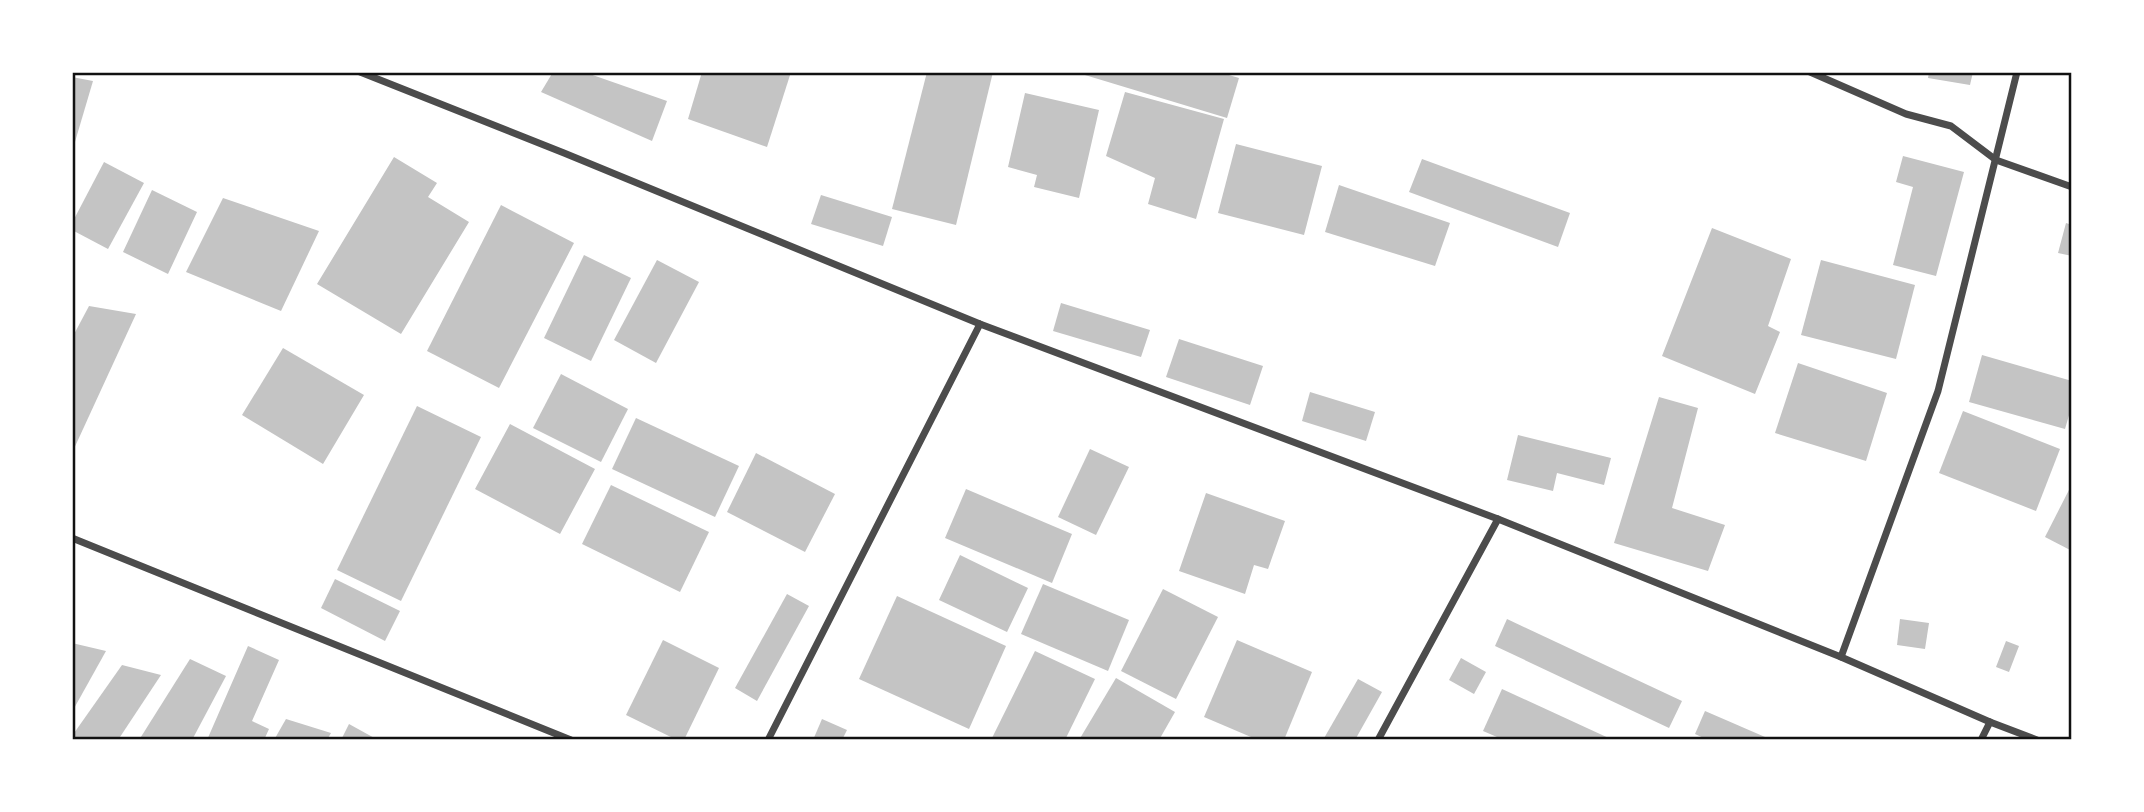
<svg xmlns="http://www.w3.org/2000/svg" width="2144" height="812" font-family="Cabin,sans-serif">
<rect width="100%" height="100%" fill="#fff"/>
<g fill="#c4c4c4">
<path d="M553 72H584L667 101 652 141 541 92Z"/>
<path d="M702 72H791L767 147 688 119Z"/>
<path d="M927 72H993L956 225 892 209Z"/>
<path d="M1075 72H1219L1239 78 1227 118Z"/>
<path d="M1929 72H1973L1970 85 1928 78Z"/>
<path d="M72 77 93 81 72 152Z"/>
<path d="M1125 92 1224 119 1196 219 1148 204 1155 178 1106 156Z"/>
<path d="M1025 93 1099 110 1079 198 1034 187 1037 175 1008 167Z"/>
<path d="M1236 144 1322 166 1304 235 1218 213Z"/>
<path d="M1903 156 1964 172 1936 276 1893 265 1913 187 1896 182Z"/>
<path d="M394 157 437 183 428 197 469 222 401 334 317 284Z"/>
<path d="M1422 159 1570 213 1558 247 1409 192Z"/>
<path d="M104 162 144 183 108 249 72 230V223Z"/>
<path d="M1339 185 1450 223 1435 266 1325 232Z"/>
<path d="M152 190 197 212 168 274 123 252Z"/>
<path d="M821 195 892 217 883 246 811 224Z"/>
<path d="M223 198 319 231 281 311 186 272Z"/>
<path d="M501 205 574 243 499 388 427 351Z"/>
<path d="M2066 223 2072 225V256L2058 253Z"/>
<path d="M1712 228 1791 259 1768 326 1780 332 1755 394 1662 356Z"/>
<path d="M584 255 631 278 591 361 544 338Z"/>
<path d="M657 260 699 282 656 363 614 340Z"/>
<path d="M1821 260 1915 285 1896 359 1801 335Z"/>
<path d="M1061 303 1150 330 1141 357 1053 331Z"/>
<path d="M89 306 136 314 72 453V338Z"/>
<path d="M1179 339 1263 366 1250 405 1166 377Z"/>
<path d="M283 348 364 395 323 464 242 415Z"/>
<path d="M1982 355 2072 381V405L2065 429 1969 402Z"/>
<path d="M1798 363 1887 393 1866 461 1775 433Z"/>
<path d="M561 374 628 409 601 462 533 428Z"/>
<path d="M1310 392 1375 412 1366 441 1302 421Z"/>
<path d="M1659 397 1698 408 1672 508 1725 525 1708 571 1614 543Z"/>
<path d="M417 406 481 437 401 601 337 570Z"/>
<path d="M1963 411 2060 449 2036 511 1939 473Z"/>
<path d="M636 418 739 466 715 517 612 469Z"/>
<path d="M510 424 595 469 560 534 475 489Z"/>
<path d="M1518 435 1611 458 1604 485 1557 473 1553 491 1507 480Z"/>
<path d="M1090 449 1129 467 1096 535 1058 517Z"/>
<path d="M756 453 835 494 805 552 727 512Z"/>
<path d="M2072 484V551L2045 537Z"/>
<path d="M611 485 709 532 680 592 582 544Z"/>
<path d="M966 489 1072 534 1052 583 945 538Z"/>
<path d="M1206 493 1285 521 1268 569 1254 565 1245 594 1179 571Z"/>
<path d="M960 555 1028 588 1007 632 939 600Z"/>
<path d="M335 579 400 611 385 641 321 608Z"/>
<path d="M1043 584 1129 620 1108 671 1021 634Z"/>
<path d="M1163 589 1218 617 1176 699 1121 671Z"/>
<path d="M787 594 809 606 757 701 735 688Z"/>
<path d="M897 596 1006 646 969 729 859 679Z"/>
<path d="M1507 619 1682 701 1669 728 1495 646Z"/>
<path d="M1900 619 1929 623 1925 649 1897 645Z"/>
<path d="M663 640 719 668 684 740H677L626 715Z"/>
<path d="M1237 640 1312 672 1284 740H1258L1204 717Z"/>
<path d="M2006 641 2019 646 2009 672 1996 667Z"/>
<path d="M72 643 106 651 72 712Z"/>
<path d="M248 646 279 660 252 721 269 729 264 740H207Z"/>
<path d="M1035 651 1095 679 1065 740H991Z"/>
<path d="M1461 658 1486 672 1474 694 1449 680Z"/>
<path d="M190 659 226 676 192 740H139Z"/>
<path d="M122 665 161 675 118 740H72V736Z"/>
<path d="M1116 678 1175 712 1159 740H1079Z"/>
<path d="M1358 679 1382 692 1355 740H1323Z"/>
<path d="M1502 689 1613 740H1504L1483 731Z"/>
<path d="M1705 711 1772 740H1708L1695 734Z"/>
<path d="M286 719 331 733 327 740H274Z"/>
<path d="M822 719 847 730 842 740H813Z"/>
<path d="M349 724 378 740H341Z"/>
</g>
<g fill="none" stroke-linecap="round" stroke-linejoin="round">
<g stroke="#4c4c4c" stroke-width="7">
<path d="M360 72 564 153 980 324 1498 519 1841 657 1990 722 2037 740"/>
<path d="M1810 72 1906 114 1951 126 1996 160 2072 187"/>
<path d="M72 538 571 740"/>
<path d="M1841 657 1938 391 2017 72"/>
<path d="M768 740 980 324"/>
<path d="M1378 740 1498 519"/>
<path d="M1981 740 1990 722"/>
</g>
</g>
<rect width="2144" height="812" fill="none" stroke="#ffffff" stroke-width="147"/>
<rect x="74" y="74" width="1996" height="664" fill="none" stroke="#111" stroke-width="2.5"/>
</svg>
